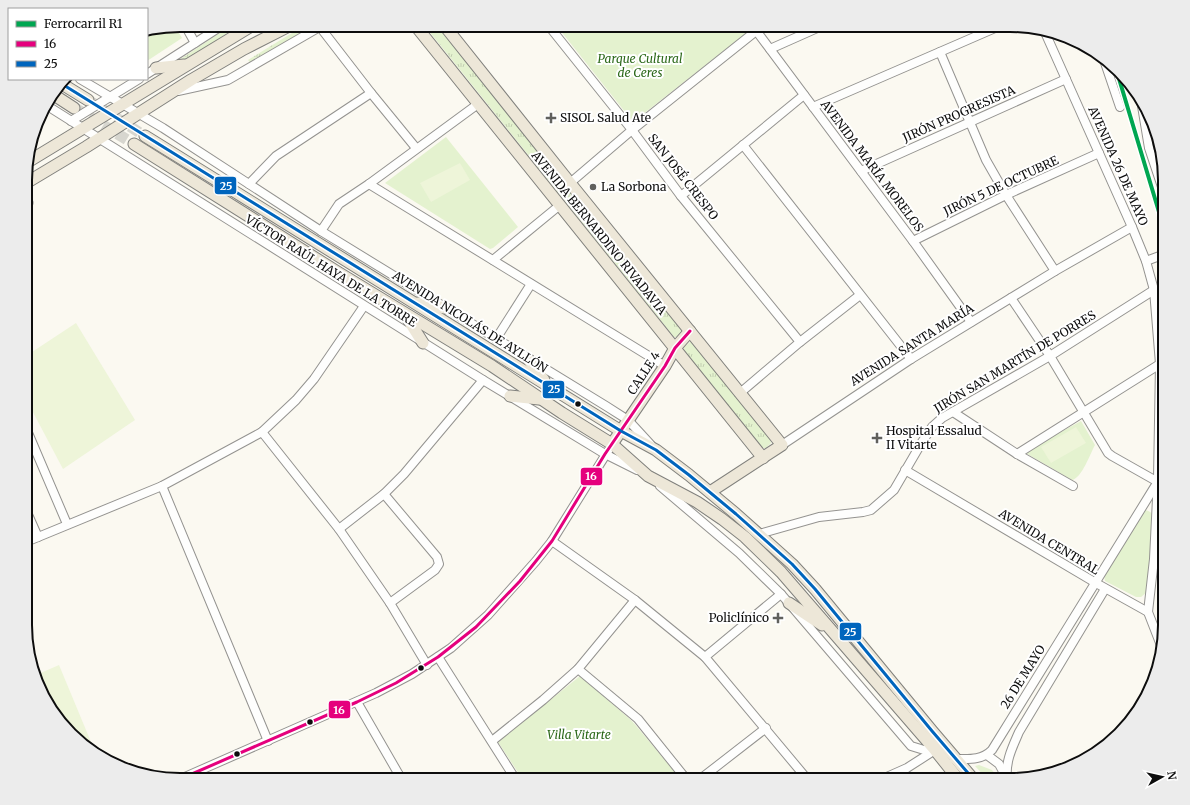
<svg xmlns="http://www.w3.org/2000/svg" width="1190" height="805" font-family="Merriweather,serif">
<defs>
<pattern id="grass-tufts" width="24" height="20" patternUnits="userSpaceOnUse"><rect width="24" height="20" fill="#e4f2cf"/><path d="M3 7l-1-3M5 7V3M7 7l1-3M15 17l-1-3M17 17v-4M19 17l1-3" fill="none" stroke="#c2ceb1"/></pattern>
</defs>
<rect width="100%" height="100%" fill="#fbf9f1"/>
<g fill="url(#grass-tufts)">
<path d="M232 25H239L186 61 176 62Z"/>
<path d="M305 25H318L252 65 248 60Z"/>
<path d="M424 25H437L682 328V333L678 337H674Z"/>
<path d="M690 342H692L770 439 771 443 766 448H762L684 351V347Z"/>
<path d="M979 765 992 770 1000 780H988L975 766Z"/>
</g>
<g fill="#e4f2cf">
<path d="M556 25H746L749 31 633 122Z"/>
<path d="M175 26 182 38 147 61V32Z"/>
<path d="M446 137 518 227 493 248 490 249 385 183Z"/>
<path d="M1081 421 1095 445C1090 454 1082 478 1072 480L1024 452Z"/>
<path d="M1143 510C1149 510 1151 512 1154 517L1147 592 1141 597H1136L1105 581 1104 575Z"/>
<path d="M580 676 632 721 681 779 523 780 498 742Z"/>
</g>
<g fill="#eef5d9">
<path d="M460 163 470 180 431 202 420 183Z"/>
<path d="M76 323 135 420 63 469 26 399V356Z"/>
<path d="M1076 427 1086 443 1051 463 1041 447Z"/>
<path d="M59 665 96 754 86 748 46 703 36 675Z"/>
</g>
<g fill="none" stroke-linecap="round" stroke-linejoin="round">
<g stroke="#d7d6cf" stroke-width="11" stroke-dasharray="11 5.5" stroke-linecap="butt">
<path d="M88 100 145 136"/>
<path d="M75 108 134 144"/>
</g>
<defs>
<g id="minor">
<path d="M185 25 195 43"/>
<path d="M548 25 632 130 681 196 800 342"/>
<path d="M752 25 913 241 971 322"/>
<path d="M320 27 371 93 416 148"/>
<path d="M1044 30 1132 227 1146 261 1154 290 1160 364 1158 478 1154 559 1148 612"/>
<path d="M770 49 824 25"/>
<path d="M940 52 986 160 1006 195 1055 271"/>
<path d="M1103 57 1120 107"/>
<path d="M147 74 223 25"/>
<path d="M80 79 163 128 321 231 606 406 628 420 651 445"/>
<path d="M178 91 228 80 323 25"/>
<path d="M1141 100 1149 148 1165 196"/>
<path d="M46 105 483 380 605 454 637 470"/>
<path d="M813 107 1002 25"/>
<path d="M71 121 139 79"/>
<path d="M743 145 911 359"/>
<path d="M861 171 1066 79"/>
<path d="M570 183 632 130 756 31"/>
<path d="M249 184 276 156 371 93"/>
<path d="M369 184 665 366"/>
<path d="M681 196 804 95"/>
<path d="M321 231 339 204 369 184 478 104"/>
<path d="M913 241 1006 195 1099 153"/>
<path d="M493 260 560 205"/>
<path d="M1146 261 1165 254"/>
<path d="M1011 298 1050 356 1108 453 1112 456 1158 482"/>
<path d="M496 339 531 284"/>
<path d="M740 393 800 342 860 295"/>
<path d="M953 412 1017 454 1073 486"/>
<path d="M26 428 67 524"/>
<path d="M262 432 339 529 390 603 427 665"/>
<path d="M782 445 911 359 1055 271 1132 227"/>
<path d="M1017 454 1160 364"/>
<path d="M905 470 1096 583 1148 612 1162 648"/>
<path d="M162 486 268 741"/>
<path d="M660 486 739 553 781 594 911 746 924 750H935"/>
<path d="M384 494 437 557 439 564 435 570 390 603"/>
<path d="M26 510 38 537"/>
<path d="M339 529 384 494 404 474 483 380"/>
<path d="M759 534 819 517 863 512 871 510 894 490 922 442 932 427 942 418 1050 356 1154 290"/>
<path d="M552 541 635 600 705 657 808 780"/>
<path d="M26 542 162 486 262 432 296 400 314 379 364 306"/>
<path d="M438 657 516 780"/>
<path d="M705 657 781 594"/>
<path d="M578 669 638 719 687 780"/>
<path d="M357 702 402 780"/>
<path d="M492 741 543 700 578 669 635 600"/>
<path d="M987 755 999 764 1006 777"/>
<path d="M954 759C968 759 981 761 992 750L1157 483"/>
<path d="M198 772 201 780"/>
<path d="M178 780 376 693 412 674 451 648 488 615 536 561 552 541 608 451"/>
<path d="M389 780 399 775"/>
<path d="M699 780 766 728"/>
<path d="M880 780 907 768 935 750"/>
<path d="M1007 780C1005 762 1012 748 1019 732L1105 589"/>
</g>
<g id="major">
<path d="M415 25 763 458"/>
<path d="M444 25 570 183 782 445 710 492"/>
<path d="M156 68 184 65"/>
<path d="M62 84 88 100"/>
<path d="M54 95 74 108"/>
<path d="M145 136 621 431 656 450 689 475 736 514 792 564 815 589 932 731 974 780"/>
<path d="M134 144 339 273 492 366 562 413 612 444 648 476 697 502 722 519 745 537 781 572 935 750 959 780"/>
<path d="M26 163 253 25"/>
<path d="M26 183 86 147 191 80 244 49 291 25"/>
<path d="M26 203H27"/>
<path d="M418 303 445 308"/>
<path d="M406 316 423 343"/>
<path d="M528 359 544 380"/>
<path d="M510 396 539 399"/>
<path d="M612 444 665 366 675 348 690 331"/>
<path d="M789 603 822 625"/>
</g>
</defs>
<use href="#minor" stroke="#949390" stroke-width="10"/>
<use href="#major" stroke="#81817d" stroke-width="13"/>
<use href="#minor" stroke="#fefefd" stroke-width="8"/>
<use href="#major" stroke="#ede7d8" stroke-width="11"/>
<defs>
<path id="bus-1" d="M178 780 357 702 396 683 438 657 476 627 520 581 552 541 605 454 665 366 675 348 690 331"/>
<path id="bus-2" d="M62 84 621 431 656 450 689 475 736 514 792 564 815 589 932 731 974 780"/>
</defs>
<use href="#bus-1" stroke="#fff" stroke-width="6"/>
<use href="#bus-2" stroke="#fff" stroke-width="6"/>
<use href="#bus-1" stroke="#e5007d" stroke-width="3"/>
<use href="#bus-2" stroke="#0065bd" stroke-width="3"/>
<defs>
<path id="rail-1" d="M1117 72 1165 232"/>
</defs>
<use href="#rail-1" stroke="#fff" stroke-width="7"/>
<use href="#rail-1" stroke="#00a651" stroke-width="4"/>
</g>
<g fill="#60605d" stroke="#fff" stroke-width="1.5">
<path d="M549 112h4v4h4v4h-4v4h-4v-4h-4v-4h4z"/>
<circle cx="593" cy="187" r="4"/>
<path d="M875 432h4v4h4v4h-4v4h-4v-4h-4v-4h4z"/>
<path d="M776 612h4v4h4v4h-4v4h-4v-4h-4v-4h4z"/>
</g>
<g fill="#0d0d0d" stroke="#fff" stroke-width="1.5">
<circle cx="578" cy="404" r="3.5"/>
<circle cx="421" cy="668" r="3.5"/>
<circle cx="310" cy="722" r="3.5"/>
<circle cx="237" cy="754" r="3.5"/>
</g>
<g text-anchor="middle" stroke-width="4" stroke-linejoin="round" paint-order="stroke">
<g font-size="12" font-style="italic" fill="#2b6819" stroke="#fff">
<text x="640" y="63">Parque Cultural<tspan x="640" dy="14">de Ceres</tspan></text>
<text x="579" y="739">Villa Vitarte</text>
</g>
<g font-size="12" fill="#0d0d0d" stroke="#fff">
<text transform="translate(959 114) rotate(-24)" y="4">JIRÓN PROGRESISTA</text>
<text transform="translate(872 166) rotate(53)" y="4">AVENIDA MARÍA MORELOS</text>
<text transform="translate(1118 166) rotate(66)" y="4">AVENIDA 26 DE MAYO</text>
<text transform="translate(683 177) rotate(52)" y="4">SAN JOSÉ CRESPO</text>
<text transform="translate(1001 186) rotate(-25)" y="4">JIRÓN 5 DE OCTUBRE</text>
<text transform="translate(599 233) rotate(51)" y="4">AVENIDA BERNARDINO RIVADAVIA</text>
<text transform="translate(331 271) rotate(32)" y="4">VÍCTOR RAÚL HAYA DE LA TORRE</text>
<text transform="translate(470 322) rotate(32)" y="4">AVENIDA NICOLÁS DE AYLLÓN</text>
<text transform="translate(912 345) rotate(-32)" y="4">AVENIDA SANTA MARÍA</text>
<text transform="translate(1015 362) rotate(-31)" y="4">JIRÓN SAN MARTÍN DE PORRES</text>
<text transform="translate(644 373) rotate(-57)" y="4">CALLE 4</text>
<text transform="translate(1049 542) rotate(31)" y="4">AVENIDA CENTRAL</text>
<text transform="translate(1023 677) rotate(-58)" y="4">26 DE MAYO</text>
</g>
<g font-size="12" fill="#0d0d0d" stroke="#fff" text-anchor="start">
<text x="560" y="122">SISOL Salud Ate</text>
<text x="601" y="191">La Sorbona</text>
<text x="886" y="435">Hospital Essalud<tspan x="886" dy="14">II Vitarte</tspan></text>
<text x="769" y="622" text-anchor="end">Policlínico</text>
</g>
</g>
<path d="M0 0H1190V805H0ZM180 32H1010A148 148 0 0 1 1158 180V625A148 148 0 0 1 1010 773H180A148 148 0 0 1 32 625V180A148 148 0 0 1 180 32Z" fill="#ececec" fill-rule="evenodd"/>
<path fill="none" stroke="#0d0d0d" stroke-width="2" d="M180 32H1010A148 148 0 0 1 1158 180V625A148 148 0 0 1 1010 773H180A148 148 0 0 1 32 625V180A148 148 0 0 1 180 32Z"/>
<g stroke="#fff" stroke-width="1.5">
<rect x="214" y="176" width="23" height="19" rx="4" fill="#0065bd"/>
<rect x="542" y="380" width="23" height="19" rx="4" fill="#0065bd"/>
<rect x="580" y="467" width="23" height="19" rx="4" fill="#e5007d"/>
<rect x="839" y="622" width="23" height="19" rx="4" fill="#0065bd"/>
<rect x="328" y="700" width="23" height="19" rx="4" fill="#e5007d"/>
</g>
<g font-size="11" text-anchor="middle" font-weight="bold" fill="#fff">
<text x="226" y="190">25</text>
<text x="554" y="393">25</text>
<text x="591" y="480">16</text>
<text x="850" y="636">25</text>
<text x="339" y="714">16</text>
</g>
<rect x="8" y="8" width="140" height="72" fill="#ffffff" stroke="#9e9e9e"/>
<rect x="16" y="21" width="20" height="6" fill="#00a651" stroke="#9e9e9e"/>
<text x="44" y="28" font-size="12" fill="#0d0d0d">Ferrocarril R1</text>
<rect x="16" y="41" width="20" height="6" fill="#e5007d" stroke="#9e9e9e"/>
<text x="44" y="48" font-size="12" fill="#0d0d0d">16</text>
<rect x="16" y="61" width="20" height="6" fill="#0065bd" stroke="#9e9e9e"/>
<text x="44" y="68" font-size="12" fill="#0d0d0d">25</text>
<g transform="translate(1162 777) rotate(82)" stroke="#ffffff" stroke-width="3" paint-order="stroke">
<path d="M0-3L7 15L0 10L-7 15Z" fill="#0d0d0d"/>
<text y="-6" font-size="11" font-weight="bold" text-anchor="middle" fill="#0d0d0d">N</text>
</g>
</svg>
